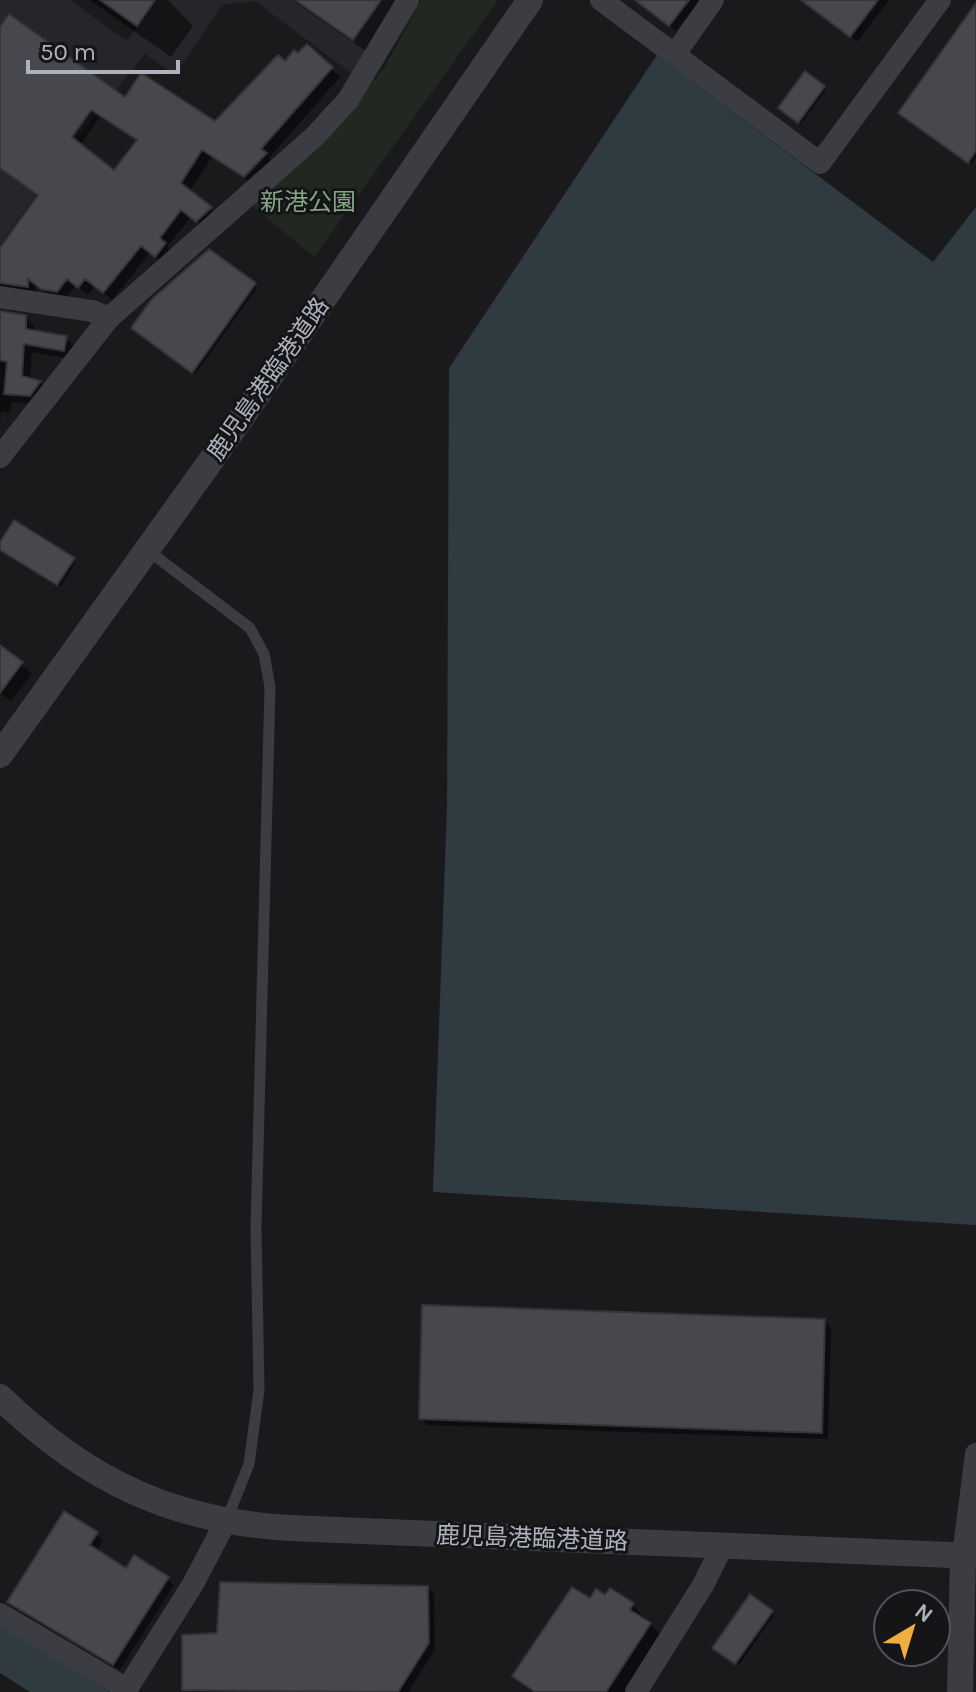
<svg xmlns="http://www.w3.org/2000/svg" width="976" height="1692" font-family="Karla,'Noto Sans JP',sans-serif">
<rect width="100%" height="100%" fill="#1a1a1d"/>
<path fill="#26262a" d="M0 0H70L127 41 156 0H400L356 77 255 1 222 5 175 75 145 54 72 144 0 245Z"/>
<path fill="#202821" d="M421 0H498L314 257 248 202 335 130 385 67Z"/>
<g fill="#303a41">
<path d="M657 55 933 262 976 207V1225L433 1192 447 805 449 368Z"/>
<path d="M0 1623 110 1692H30L0 1673Z"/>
</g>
<g fill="#0007" fill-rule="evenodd">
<path d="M90 0H168L193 26 171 57Z"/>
<path d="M292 0H404L367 52Z"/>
<path d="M645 0H697L699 2 676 31 649 10Z"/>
<path d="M802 0H889L857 42Z"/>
<path d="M976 7V157L971 164 903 115Z"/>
<path d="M0 30 126 100 215 123 307 47 340 77 269 158 274 163 253 184 212 157 189 192 219 217 206 229 191 217 167 247 173 253 164 264 150 253 112 300 95 286 88 295 76 285 66 299 52 297 36 285V294L0 295V250L40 197 0 169ZM100 117 138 141 114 173 80 146Z"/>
<path d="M823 87 826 90 801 124 783 111Z"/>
<path d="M254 285 257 288 195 374 136 331Z"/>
<path d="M0 312 25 317 34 326V333L66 338 74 347 72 359 32 352 30 381 40 383 49 391 39 404 12 402 10 413 1 412 0 425Z"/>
<path d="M0 546 73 559 76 562 61 586Z"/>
<path d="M0 647 32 674 11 701 0 693Z"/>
<path d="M825 1321 831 1328 828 1439 427 1425 421 1418Z"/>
<path d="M65 1514 103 1540 97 1551 127 1571 167 1579 174 1585 120 1670 9 1601Z"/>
<path d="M427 1588 434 1594 435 1650 408 1692 184 1690 219 1635Z"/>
<path d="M606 1598 633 1605 663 1638 628 1692H533L528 1689 515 1676 590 1601Z"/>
<path d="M772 1612 774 1615 739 1665 717 1650Z"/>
</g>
<g fill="#47484d" stroke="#343439" stroke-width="2" fill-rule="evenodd">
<path d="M100 0H155L137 26Z"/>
<path d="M295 0H381L353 40Z"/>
<path d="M635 0H689L669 26Z"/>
<path d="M801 0H878L850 37Z"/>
<path d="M976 3V151L968 163 898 113Z"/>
<path d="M9 14 125 97 141 73 215 121 278 55 285 61 294 50 298 53 307 44 333 67 261 149 267 153 244 177 202 150 181 183 212 207 196 222 181 210 160 238 166 243 155 257 141 246 103 293 85 279 78 288 67 279 57 292 41 289 28 279V287L0 283V248L38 195 0 168V27ZM91 110 137 140 114 170 72 137Z"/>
<path d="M805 71 825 86 798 123 778 108Z"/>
<path d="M209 249 256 283 192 373 131 328 151 300Z"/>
<path d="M0 311 26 315V329L67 336 64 351 24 344 22 376 41 381 30 396 4 394 7 362 0 360Z"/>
<path d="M14 520 75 558 57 585 0 550V542Z"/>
<path d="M0 645 23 662 0 693Z"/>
<path d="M422 1305 825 1319 822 1433 419 1419Z"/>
<path d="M64 1511 98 1532 90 1545 126 1568 134 1555 169 1577 113 1665 7 1602Z"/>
<path d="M220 1582 428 1586 429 1643 398 1692 182 1690V1635L217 1633Z"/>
<path d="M572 1587 590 1598 596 1589 605 1595 610 1588 634 1603 630 1610 651 1623 606 1692H535L512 1676Z"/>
<path d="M750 1594 773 1611 735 1664 712 1648Z"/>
</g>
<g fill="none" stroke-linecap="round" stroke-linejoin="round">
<path stroke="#3b3d42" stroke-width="11" d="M146 549 250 628 264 654 270 687 256 1227 259 1390 249 1464 227 1519"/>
<g stroke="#3b3d42" stroke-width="22">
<path d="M601 0 820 163 940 0"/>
<path d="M675 54 713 0"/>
<path d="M0 297 92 311 109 318"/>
<path d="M0 457 109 318 314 137 348 100 408 0"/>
<path d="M963 1555 976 1454"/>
<path d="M0 1614 127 1689"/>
<path d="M125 1692 193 1584 226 1521"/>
<path d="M636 1692 703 1585 722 1547"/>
</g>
<g stroke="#3b3d42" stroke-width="26">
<path d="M0 755 240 420 530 0"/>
<path d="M0 1397C85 1479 170 1521 289 1528L976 1556"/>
<path d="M960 1692 963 1555"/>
</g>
</g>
<g text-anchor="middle" stroke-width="6" stroke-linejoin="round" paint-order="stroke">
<g font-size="24" fill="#84a685" stroke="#151518">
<text x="308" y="210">新港公園</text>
</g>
<g font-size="24" fill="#adb2bc" stroke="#151518">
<text transform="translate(268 379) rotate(-55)" y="8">鹿児島港臨港道路</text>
<text transform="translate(532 1538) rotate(2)" y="8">鹿児島港臨港道路</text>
</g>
</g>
<g transform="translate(912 1628) rotate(38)"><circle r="38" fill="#151518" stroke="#52545a" stroke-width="2"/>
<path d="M0-6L14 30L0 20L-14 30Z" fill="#f1ad3e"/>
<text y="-12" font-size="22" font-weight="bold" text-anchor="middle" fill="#adb2bc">N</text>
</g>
<path d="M28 60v12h150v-12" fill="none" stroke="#adb2bc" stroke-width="4"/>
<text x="40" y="60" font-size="24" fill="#adb2bc" stroke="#151518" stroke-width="6" paint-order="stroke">50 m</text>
</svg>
